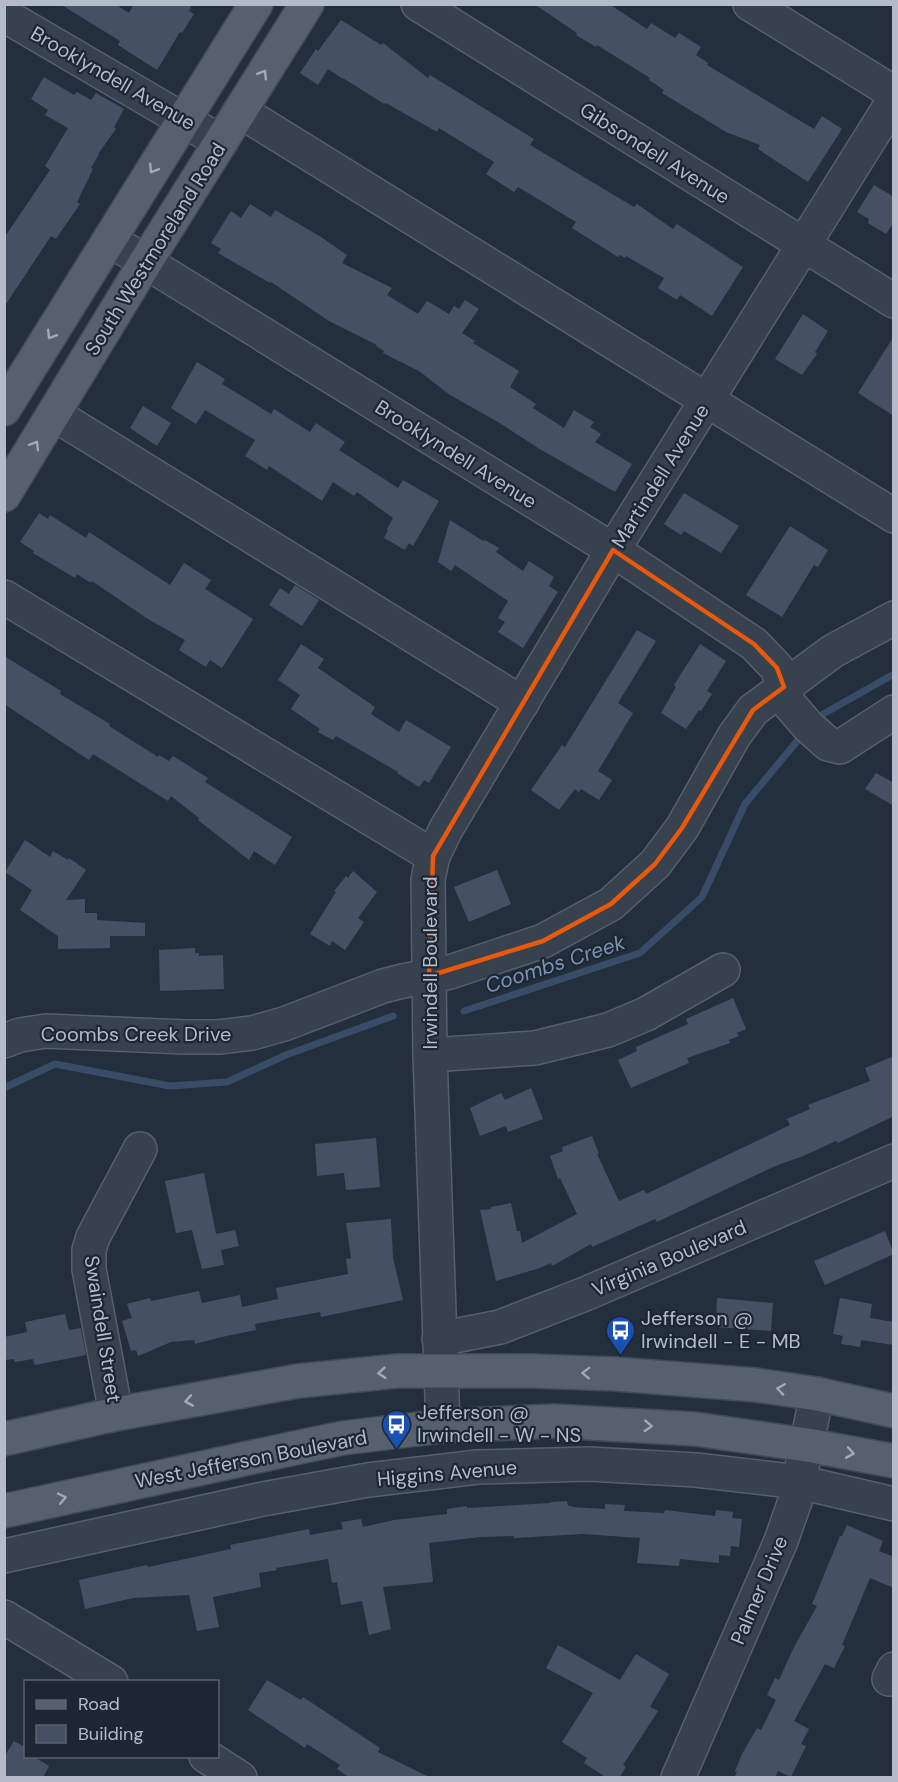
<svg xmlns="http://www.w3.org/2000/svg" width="898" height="1782" font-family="'DM Sans',sans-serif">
<rect width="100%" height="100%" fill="#242f3e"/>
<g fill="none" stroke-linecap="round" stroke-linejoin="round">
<g stroke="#394c67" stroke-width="7">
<path d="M818 717 894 674"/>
<path d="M464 1011 640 953 702 897 745 804 798 740"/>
<path d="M4 1088 55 1064 170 1086 227 1082 286 1055 393 1016"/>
</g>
</g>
<g fill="#455162">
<path d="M60 4H115L129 13 134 4H192L189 11 194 14 182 33 180 32 157 70 118 45 120 41Z"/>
<path d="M534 4H609L647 29 651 23 675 38 679 33 701 47 696 55 708 63 707 65 814 129 822 116 842 129 808 182 758 149 760 145 726 132 662 93 664 90 649 80 650 78 597 45 596 47 576 35 577 33Z"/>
<path d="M341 20 381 45 383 43 428 78 430 75 534 139 530 145 634 207 637 204 673 229 677 224 743 267 712 316 680 295 677 300 658 288 664 278 626 256 625 258 620 255 618 257 572 228 576 222 518 187 514 192 486 174 494 162 439 128 437 132 386 103 384 104 343 78V79L328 69 318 85 300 73 316 49 318 51Z"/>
<path d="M44 77 74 95 77 92 91 100 96 93 124 109 114 127 116 129 98 154H99L91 168 93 169 77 202 80 204 56 239 51 236 4 307V238L50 170 45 166 68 128 45 115 48 110 31 99Z"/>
<path d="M874 185 894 197V222L886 234 868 223 869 219 857 212Z"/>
<path d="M250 204 271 217 275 210 321 237 347 255 342 263 392 288 387 295 418 314 427 301 449 314 454 306 459 309 465 300 479 309 462 333 475 341 473 343 519 371 510 387 536 404 533 408 564 428 574 410 594 422 590 427 601 434 595 442 632 464 615 492 538 448 498 422 450 395 419 371 383 353 384 351 376 346 377 345 329 321 271 282 270 283 218 253 221 249 211 243 231 211 241 218Z"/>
<path d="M803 314 828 331 815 352 817 354 802 375 775 359Z"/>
<path d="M894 336V416L858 393Z"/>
<path d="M197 362 225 379 222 384 271 414 274 409 310 432 316 423 345 442 339 450 398 488 403 480 439 501 413 546 409 543 405 550 384 538 388 530 387 529 393 518 357 492 354 496 333 482 322 501 269 466 267 470 245 456 255 440 205 410 196 424 171 408Z"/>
<path d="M143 406 171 423 157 446 130 428Z"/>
<path d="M684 493 739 526 721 553 684 531 681 535 664 524Z"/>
<path d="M39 513 48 519 50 515 86 538 89 532 170 585 184 563 211 580 205 589 253 619 222 668 210 660 206 667 179 650 185 640 148 619 92 581 91 583 77 574 75 578 33 553 34 551 20 542Z"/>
<path d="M450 520 483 541 485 540 499 548 496 552 523 571 529 561 554 577 549 586 558 592 523 648 498 632 505 622 498 618 508 601 455 565 451 571 438 562Z"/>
<path d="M790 526 828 550 818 567 814 565 782 617 746 595Z"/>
<path d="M295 585 319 600 302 626 269 605 280 588 289 594Z"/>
<path d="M637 630 656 641 618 703 633 713 598 771 612 780 599 800 581 789 579 792 575 789 559 810 531 790 562 745 565 747Z"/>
<path d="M301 644 324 659 318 668 375 707 371 714 399 732 406 720 451 747 429 783 424 780 419 787 397 773 398 772 336 736 333 740 318 732 320 729 291 709 300 695 278 680Z"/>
<path d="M700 644 726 661 707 691 712 694 701 711 699 710 686 729 661 713 676 687 674 685Z"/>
<path d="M4 656 61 691 60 694 110 724 109 726 158 757 159 755 169 761 173 756 208 778 205 782 292 837 275 865 254 851 249 860 198 820 199 818 171 796 168 801 93 754 89 760 4 704Z"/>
<path d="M876 773 894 783V806L865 789Z"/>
<path d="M25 840 50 857 53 851 68 860 69 858 86 870 66 900 85 899V913H97V920L145 923V936H110V948L58 949V936L20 910 32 890 5 872Z"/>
<path d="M497 870 511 904 469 922 454 887Z"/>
<path d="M353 871 377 892 358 918 364 922 345 950 332 941 330 946 310 934 336 892 334 891 346 876 348 878Z"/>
<path d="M195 948V953H199V956L223 955 224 989 160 991 159 950Z"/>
<path d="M733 998 746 1029 737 1033 739 1036 729 1040 730 1043 687 1058 689 1063 631 1088 618 1060 637 1051 636 1047 688 1024 686 1019Z"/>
<path d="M894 1056V1116L838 1143 836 1141 803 1156 773 1167 657 1222 655 1219 592 1247 591 1244 552 1266 551 1263 540 1268 496 1281 480 1210 491 1209V1207L511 1203 517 1231H520L522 1243 577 1214 560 1178 558 1179 550 1156 563 1151 562 1147 592 1136 599 1154H597L619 1201 644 1190 646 1194 790 1125 787 1119 810 1109 808 1105 870 1081 865 1068Z"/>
<path d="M531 1088 543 1119 508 1132 506 1126 480 1136 470 1108 501 1093 505 1100Z"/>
<path d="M376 1138 380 1187 346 1190 344 1173 317 1176 315 1144Z"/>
<path d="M204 1173 216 1234 235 1230 239 1246 221 1250 224 1265 202 1269 192 1230 176 1233 165 1181Z"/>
<path d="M391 1219 393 1258 403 1300 321 1317 320 1312 255 1324 256 1330 222 1337 195 1344 194 1340 171 1342 138 1356 136 1350 131 1351 122 1321 132 1318 127 1304 150 1298 151 1301 199 1291 202 1303 240 1295 242 1307 278 1299 276 1288 348 1274 346 1259 351 1258 346 1223Z"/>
<path d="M885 1231 894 1254 825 1285 814 1261Z"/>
<path d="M717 1298 773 1303 771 1331 716 1327Z"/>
<path d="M840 1298 872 1304 870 1318 894 1322V1345L861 1340 860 1347 841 1344 843 1336 833 1334Z"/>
<path d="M65 1314 69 1330 81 1328 86 1355 35 1365 33 1359 15 1362 14 1359 4 1360V1337L27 1332 25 1322Z"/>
<path d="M567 1501 568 1506H572V1507L605 1509V1504L625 1505 624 1511 664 1513 665 1510 715 1516 716 1510 733 1512 732 1518 742 1519 739 1547 731 1546 730 1556 719 1555V1563L680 1559 679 1566 637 1563 640 1538 583 1534 514 1538V1536L481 1537 429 1543 433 1582 383 1587 391 1629 369 1635 362 1601 341 1605 337 1582 332 1583 328 1559 276 1568 277 1570 259 1573 261 1587 213 1597 219 1627 197 1631 189 1595 133 1598 85 1609 79 1580 133 1568 147 1565 148 1567 231 1549 230 1545 294 1532 309 1529 310 1535 343 1529 341 1522 361 1519 363 1527 394 1520 447 1514V1509L467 1506V1508L551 1503V1502Z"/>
<path d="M847 1525 883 1541 879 1551 894 1557V1588L870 1578 842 1645 845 1646 834 1668 825 1664 794 1721 809 1729 801 1744 806 1746 791 1777 778 1771 775 1778H734L737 1772 735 1771 742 1754 757 1728 761 1730 776 1700 767 1695 775 1678 779 1680 793 1649 817 1606 812 1604 840 1536H842Z"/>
<path d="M558 1645 620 1680 636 1654 669 1674 650 1707 658 1711 623 1765 626 1767 619 1778H607L584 1763 587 1758 562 1742 593 1693 546 1668Z"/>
<path d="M267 1680 301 1700 303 1697 380 1748 378 1752 431 1778H350L337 1769 340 1765 307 1744 305 1748 248 1710Z"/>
<path d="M14 1741 26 1748V1756H33L49 1766 43 1778H4V1757Z"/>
</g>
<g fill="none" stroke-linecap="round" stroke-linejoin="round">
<defs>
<g id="minor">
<path d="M418 4 894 301"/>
<path d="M750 4 894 93"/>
<path d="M4 15 221 142"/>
<path d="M240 111 894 516"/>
<path d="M110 240 613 550 754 644 777 668 789 704 808 726 828 744 840 747 894 712"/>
<path d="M54 414 522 703"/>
<path d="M4 597 433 856"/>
<path d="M4 1041 20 1035 46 1031 185 1037H218L252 1033 284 1024 383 986 403 981 450 972 543 941 611 904 655 864 682 828 734 736 753 710 833 651 894 618"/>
<path d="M430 1055 535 1048 608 1030 646 1014 723 970"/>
<path d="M439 1339 500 1327 585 1294 894 1161"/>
<path d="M116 1414 89 1269V1250L93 1237 140 1149"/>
<path d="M443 1426 430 1055 428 879 433 856 446 829 613 550 894 100"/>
<path d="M4 1556 263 1499 368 1480 478 1467 589 1464 696 1470 799 1482 894 1504"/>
<path d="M4 1617 111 1682"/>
<path d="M889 1679 894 1669"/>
<path d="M206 1756 240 1778"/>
<path d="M678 1778 781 1541 795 1501 817 1394"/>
</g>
<g id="major">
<path d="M4 409 256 4"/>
<path d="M4 495 145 263 307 4"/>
<path d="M4 1439 116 1414 298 1381 397 1371H533L616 1374 756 1385 817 1394 894 1411"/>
<path d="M4 1511 295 1448 343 1438 443 1426 554 1421 695 1429 807 1445 894 1461"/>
</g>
</defs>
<use href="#minor" stroke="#565f6c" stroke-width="36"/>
<use href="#major" stroke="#414a57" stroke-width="36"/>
<use href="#minor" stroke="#38414e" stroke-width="33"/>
<use href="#major" stroke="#56606e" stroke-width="33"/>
</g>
<defs><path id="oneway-chevron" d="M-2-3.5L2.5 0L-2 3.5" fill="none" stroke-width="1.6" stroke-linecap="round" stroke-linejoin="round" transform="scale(1.5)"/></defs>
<g stroke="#a1aab7">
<use href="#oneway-chevron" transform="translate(263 74) rotate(-58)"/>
<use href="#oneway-chevron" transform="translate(153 169) rotate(122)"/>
<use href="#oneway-chevron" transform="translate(51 335) rotate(122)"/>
<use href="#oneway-chevron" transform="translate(35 445) rotate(-59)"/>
<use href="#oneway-chevron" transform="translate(382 1373) rotate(175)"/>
<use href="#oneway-chevron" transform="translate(586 1373) rotate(-178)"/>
<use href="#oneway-chevron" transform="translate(781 1389) rotate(-172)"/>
<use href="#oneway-chevron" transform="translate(189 1401) rotate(170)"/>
<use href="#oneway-chevron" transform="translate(648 1426) rotate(3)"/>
<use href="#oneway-chevron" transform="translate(850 1453) rotate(10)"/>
<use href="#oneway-chevron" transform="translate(62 1498) rotate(-12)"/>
</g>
<path fill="none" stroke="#e8590c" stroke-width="4.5" stroke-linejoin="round" d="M613 550 754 644 777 668 784 687 753 710 682 828 655 864 611 904 543 941 429 976 433 856Z"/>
<defs>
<symbol id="bus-pin" viewBox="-11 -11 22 30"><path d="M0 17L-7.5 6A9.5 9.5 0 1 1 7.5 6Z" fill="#1a4fb4" stroke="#1d2633"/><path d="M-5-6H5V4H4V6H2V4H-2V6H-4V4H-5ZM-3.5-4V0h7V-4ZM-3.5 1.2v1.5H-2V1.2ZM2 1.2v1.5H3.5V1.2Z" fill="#fff"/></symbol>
</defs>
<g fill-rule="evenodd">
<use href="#bus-pin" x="604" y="1314" width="33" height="45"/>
<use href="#bus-pin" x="380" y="1408" width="33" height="45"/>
</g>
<g text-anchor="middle" stroke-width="4.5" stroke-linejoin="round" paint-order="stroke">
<g font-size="20" fill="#b4bcc9" stroke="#1d2633">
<text transform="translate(113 78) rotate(30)" y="7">Brooklyndell Avenue</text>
<text transform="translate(655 153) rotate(32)" y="7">Gibsondell Avenue</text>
<text transform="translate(155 249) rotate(-58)" y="7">South Westmoreland Road</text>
<text transform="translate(456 454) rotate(32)" y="7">Brooklyndell Avenue</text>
<text transform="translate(660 476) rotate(-58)" y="7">Martindell Avenue</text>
<text transform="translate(430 963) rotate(-90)" y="7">Irwindell Boulevard</text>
<text x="136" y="1041">Coombs Creek Drive</text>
<text transform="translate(669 1258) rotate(-23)" y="7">Virginia Boulevard</text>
<text transform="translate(103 1329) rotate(81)" y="7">Swaindell Street</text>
<text transform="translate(251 1459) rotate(-11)" y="7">West Jefferson Boulevard</text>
<text transform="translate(447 1473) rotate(-5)" y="7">Higgins Avenue</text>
<text transform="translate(759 1590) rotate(-67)" y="7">Palmer Drive</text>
</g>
<g font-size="20" fill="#b4bcc9" stroke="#1d2633" text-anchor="start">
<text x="641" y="1325">Jefferson @<tspan x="641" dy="23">Irwindell - E - MB</tspan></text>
<text x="417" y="1419">Jefferson @<tspan x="417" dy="23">Irwindell - W - NS</tspan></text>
</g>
<g font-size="21" font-style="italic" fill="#7c92b1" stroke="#1d2633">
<text transform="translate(555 964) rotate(-18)" y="7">Coombs Creek</text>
</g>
</g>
<rect width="898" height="1782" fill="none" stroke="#b4bcc9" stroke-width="12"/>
<rect x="24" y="1680" width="195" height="78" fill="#1d2633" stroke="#59626f" stroke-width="1.5"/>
<rect x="36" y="1700" width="30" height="9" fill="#56606e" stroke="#59626f" stroke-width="1.5"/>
<text x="78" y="1710" font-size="18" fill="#b4bcc9">Road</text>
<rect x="36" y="1725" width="30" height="18" fill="#455162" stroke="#59626f" stroke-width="1.5"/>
<text x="78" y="1740" font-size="18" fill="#b4bcc9">Building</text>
</svg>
